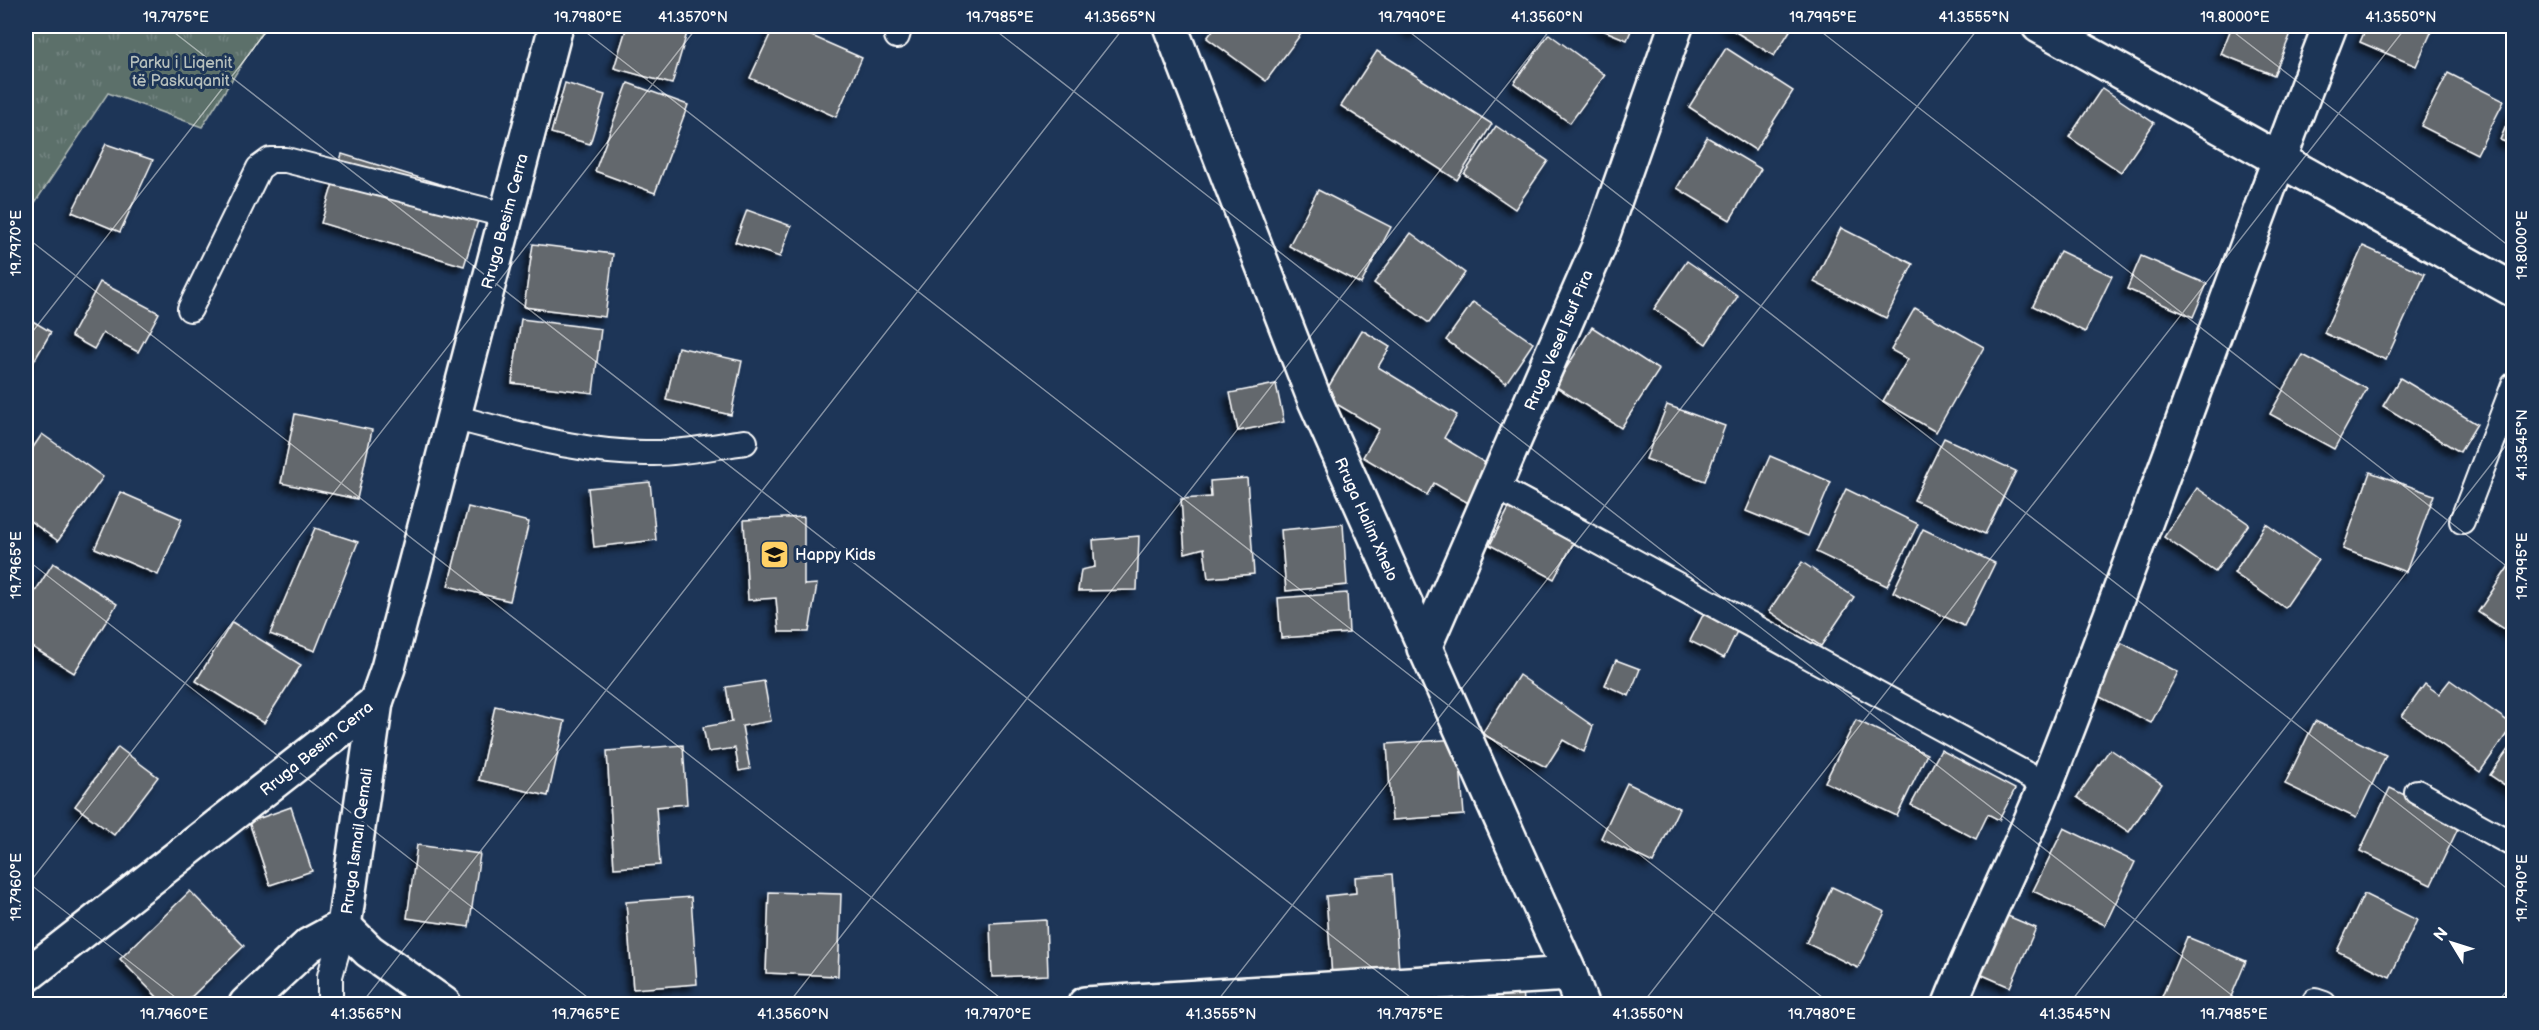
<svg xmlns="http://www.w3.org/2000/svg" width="2539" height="1030" font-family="'Balsamiq Sans',sans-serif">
<defs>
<pattern id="park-tufts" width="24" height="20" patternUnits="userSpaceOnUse" patternTransform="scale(1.5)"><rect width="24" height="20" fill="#5c706b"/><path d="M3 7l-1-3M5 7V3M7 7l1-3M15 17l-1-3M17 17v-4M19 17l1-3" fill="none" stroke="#748581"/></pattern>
<filter id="shadow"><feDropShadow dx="-5.5" dy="5.5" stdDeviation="3" flood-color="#0009"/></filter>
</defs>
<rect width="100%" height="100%" fill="#1d3557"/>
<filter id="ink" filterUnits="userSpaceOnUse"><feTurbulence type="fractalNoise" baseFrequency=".0167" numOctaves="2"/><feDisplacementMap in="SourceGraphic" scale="12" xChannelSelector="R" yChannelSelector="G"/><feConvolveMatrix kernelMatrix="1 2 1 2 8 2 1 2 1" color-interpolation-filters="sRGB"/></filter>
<g filter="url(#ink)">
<path fill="url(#park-tufts)" stroke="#aeb8b5" stroke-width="1.5" d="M26 26H266L202 127 108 93 26 216Z"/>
<g fill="#63676d" stroke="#fff" stroke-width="1.5" filter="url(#shadow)">
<path d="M627 26H689L672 84 614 68Z"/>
<path d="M774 26H789L862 58 836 117 750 78Z"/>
<path d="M1216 26H1299L1304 30 1266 81 1207 38Z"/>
<path d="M1404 26H1421L1416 33Z"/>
<path d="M1593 26H1633L1627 40Z"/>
<path d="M1726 26H1793L1774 56Z"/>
<path d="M2232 26H2294L2274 75 2221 54Z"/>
<path d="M2367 26H2434L2416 66 2360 42Z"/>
<path d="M1549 34 1605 75 1570 123 1514 83Z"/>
<path d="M1726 48 1793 91 1755 150 1689 107Z"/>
<path d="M1377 51 1492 124 1457 180 1341 106Z"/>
<path d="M2448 73 2504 101 2477 154 2421 126Z"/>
<path d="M565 83 605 95 590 144 551 133Z"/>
<path d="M628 83 688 105 655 193 595 171Z"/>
<path d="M2102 88 2154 123 2121 172 2069 137Z"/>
<path d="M2514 107V145L2500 140Z"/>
<path d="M1496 126 1548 161 1515 209 1464 174Z"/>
<path d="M1707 137 1761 169 1730 220 1677 188Z"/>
<path d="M106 144 153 160 120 232 72 212Z"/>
<path d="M342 154 485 198 464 266 321 223Z"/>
<path d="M1318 190 1391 227 1361 284 1289 246Z"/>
<path d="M747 210 791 226 780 257 735 242Z"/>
<path d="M1841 228 1913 264 1886 318 1814 282Z"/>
<path d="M1411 233 1465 273 1429 323 1374 283Z"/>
<path d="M533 244 613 254 605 317 524 307Z"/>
<path d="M2363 246 2425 274 2386 360 2324 333Z"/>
<path d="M2060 251 2112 276 2085 332 2033 306Z"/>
<path d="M2141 256 2207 284 2193 317 2127 289Z"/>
<path d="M1687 261 1738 296 1706 344 1654 309Z"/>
<path d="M100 282 159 313 138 352 103 333 94 349 71 336Z"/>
<path d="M1473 302 1533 343 1506 383 1446 340Z"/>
<path d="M1915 308 1984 347 1936 432 1883 401 1908 359 1891 350Z"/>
<path d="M26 317 51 332 26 375Z"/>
<path d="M521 319 601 329 593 393 512 383Z"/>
<path d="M1592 327 1659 370 1621 428 1555 386Z"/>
<path d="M1362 330 1390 347 1378 367 1457 415 1444 438 1492 467 1470 504 1434 483 1427 495 1363 457 1379 429 1323 396Z"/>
<path d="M678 347 742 361 731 415 666 400Z"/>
<path d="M2303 355 2367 389 2334 449 2270 414Z"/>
<path d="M2400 378 2477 424 2460 452 2383 406Z"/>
<path d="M1276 384 1284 422 1238 431 1230 393Z"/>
<path d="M1667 405 1725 426 1705 481 1646 459Z"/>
<path d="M295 414 372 430 357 499 281 483Z"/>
<path d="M42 434 103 477 58 541 26 518V458Z"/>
<path d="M1944 438 2016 471 1985 534 1914 500Z"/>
<path d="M1770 456 1831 482 1808 536 1746 511Z"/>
<path d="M2370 472 2434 495 2406 572 2343 549Z"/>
<path d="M1247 478 1254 574 1208 578 1204 548 1185 553 1181 499 1211 497 1210 481Z"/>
<path d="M650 482 656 540 594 547 588 488Z"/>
<path d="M1521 485 1586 519 1554 579 1490 545Z"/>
<path d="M2197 488 2249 524 2215 572 2164 537Z"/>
<path d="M1846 489 1918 524 1887 586 1816 552Z"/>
<path d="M120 492 182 519 158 575 95 548Z"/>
<path d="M468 507 529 522 510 601 448 586Z"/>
<path d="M804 517V585L817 584 809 632H779L776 598 748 600 744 520Z"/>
<path d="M1343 524 1347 585 1286 591 1281 530Z"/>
<path d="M2266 524 2318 560 2285 608 2234 573Z"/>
<path d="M315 528 358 542 315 651 270 634Z"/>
<path d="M1923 529 1995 563 1964 626 1893 592Z"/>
<path d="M1139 536 1137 590 1078 591 1081 570 1095 567 1093 540Z"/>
<path d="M1802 562 1854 597 1821 646 1769 611Z"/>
<path d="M53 563 117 604 74 673 26 643V606Z"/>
<path d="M2511 563 2514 565V636L2478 612Z"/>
<path d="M1347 593 1349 633 1281 638 1278 598Z"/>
<path d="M1705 611 1739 627 1724 658 1690 641Z"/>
<path d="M232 622 301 665 264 723 196 681Z"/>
<path d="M2122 643 2178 672 2151 723 2096 695Z"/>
<path d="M1616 660 1640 669 1629 696 1605 685Z"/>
<path d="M1519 675 1593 726 1584 752 1563 740 1546 767 1482 734Z"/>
<path d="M2450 680 2513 725 2480 772 2402 716 2425 684 2439 694Z"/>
<path d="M764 681 771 721 742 726 750 769 739 771 735 748 708 752 703 727 732 722 726 687Z"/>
<path d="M26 705 31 709 26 718Z"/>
<path d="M495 706 565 721 548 796 479 780Z"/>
<path d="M1856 720 1927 754 1897 816 1825 782Z"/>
<path d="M2315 721 2386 755 2356 818 2285 784Z"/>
<path d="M1458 739 1464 815 1392 820 1387 744Z"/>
<path d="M2514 741V791L2490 775Z"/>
<path d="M683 745 687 804 656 807 660 865 614 868 607 751Z"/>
<path d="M118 747 158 777 114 835 75 806Z"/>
<path d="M2110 749 2162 784 2129 832 2077 797Z"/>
<path d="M1941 750 2015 789 1999 820 1988 814 1976 839 1911 805Z"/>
<path d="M1627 783 1679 808 1653 863 1601 838Z"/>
<path d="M2390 788 2461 822 2431 885 2360 851Z"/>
<path d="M291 807 312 871 270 885 249 822Z"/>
<path d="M2064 828 2135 862 2105 925 2033 891Z"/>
<path d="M417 845 480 854 469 927 407 918Z"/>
<path d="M1392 874 1399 970 1332 976 1326 896 1356 893 1355 877Z"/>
<path d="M1832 887 1885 912 1858 968 1806 943Z"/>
<path d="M190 891 244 946 184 1004H164L120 959Z"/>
<path d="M769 892 841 894 838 976 766 973Z"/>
<path d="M2364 894 2417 920 2390 977 2337 951Z"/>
<path d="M691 897 697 984 633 989 626 902Z"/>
<path d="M2003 914 2036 928 2010 987 1978 973Z"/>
<path d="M1046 920 1048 975 992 977 990 923Z"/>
<path d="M2187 937 2246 961 2228 1004H2159Z"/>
<path d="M1523 986 1524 1004H1453L1452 991Z"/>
</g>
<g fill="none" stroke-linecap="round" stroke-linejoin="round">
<defs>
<g id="lane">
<path d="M897 36 900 26"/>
<path d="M190 309 259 168 270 160H286L505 215"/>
<path d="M452 417C517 433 586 455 654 453 684 453 715 446 745 442"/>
<path d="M1495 486 2046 785"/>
<path d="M2462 521 2514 385"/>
<path d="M2417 792 2514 845"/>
<path d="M2315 1001 2324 1004"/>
<path d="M330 1004V976L344 926"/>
</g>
<g id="street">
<path d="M1170 26 1314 398 1570 974 1581 1004"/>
<path d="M2039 26 2514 290"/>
<path d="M1424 648 1598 248 1676 26"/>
<path d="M344 926 369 951 444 1004"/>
<path d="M1085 1004 1570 974"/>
<path d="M1950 1004C1980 929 2017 857 2047 782 2146 531 2233 276 2330 26"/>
</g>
<g id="secondary">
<path d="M26 976 376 702"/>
<path d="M246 1004 309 945 344 926 376 702 388 668 556 26"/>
</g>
</defs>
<use href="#lane" stroke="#fff" stroke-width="28"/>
<use href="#street" stroke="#fff" stroke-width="38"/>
<use href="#secondary" stroke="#fff" stroke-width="38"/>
<use href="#lane" stroke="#1d3557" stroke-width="24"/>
<use href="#street" stroke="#1d3557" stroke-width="33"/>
<use href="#secondary" stroke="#1d3557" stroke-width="33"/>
</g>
</g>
<path fill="none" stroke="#fff" stroke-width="1.5" stroke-opacity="0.45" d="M166 26 1419 1004M578 26 1831 1004M990 26 2243 1004M1402 26 2514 894M1814 26 2514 572M2226 26 2514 250M26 237 1008 1004M26 340 271 26M26 559 596 1004M26 881 184 1004M26 887 698 26M361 1004 1125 26M788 1004 1553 26M1215 1004 1980 26M1642 1004 2407 26M2069 1004 2514 435M2496 1004 2514 982"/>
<defs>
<symbol id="school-square" viewBox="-11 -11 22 22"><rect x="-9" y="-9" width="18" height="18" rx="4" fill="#ffd166" stroke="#1d3557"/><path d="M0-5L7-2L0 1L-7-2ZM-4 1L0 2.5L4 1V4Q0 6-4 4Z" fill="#111"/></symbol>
</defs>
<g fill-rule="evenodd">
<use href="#school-square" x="758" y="538" width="33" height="33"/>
</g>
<g text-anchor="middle" stroke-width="6" stroke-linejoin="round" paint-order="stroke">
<g font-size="16" fill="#b6bfbc" stroke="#1d3557">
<text x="181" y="68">Parku i Liqenit<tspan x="181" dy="18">të Paskuqanit</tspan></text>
</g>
<g font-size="16" fill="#fff" stroke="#1d3557">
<text transform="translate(504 221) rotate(-75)" y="6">Rruga Besim Cerra</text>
<text transform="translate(1558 340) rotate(-67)" y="6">Rruga Vesel Isuf Pira</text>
<text transform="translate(1367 519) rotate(66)" y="6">Rruga Halim Xhelo</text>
<text transform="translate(316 748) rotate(-39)" y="6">Rruga Besim Cerra</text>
<text transform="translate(356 841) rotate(-82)" y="6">Rruga Ismail Qemali</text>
</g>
<g font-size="16" fill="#fff" stroke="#1d3557" text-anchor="start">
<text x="795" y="560">Happy Kids</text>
</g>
</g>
<rect width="2539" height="1030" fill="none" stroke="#1d3557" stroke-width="66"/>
<g transform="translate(2452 943) rotate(308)" stroke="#1d3557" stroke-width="4.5" paint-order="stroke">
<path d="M0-4.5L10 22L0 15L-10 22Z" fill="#ffffff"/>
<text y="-9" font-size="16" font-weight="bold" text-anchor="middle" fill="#ffffff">N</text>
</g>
<rect x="33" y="33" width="2473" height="964" fill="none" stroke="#fff" stroke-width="2"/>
<g font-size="15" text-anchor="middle" fill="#fff">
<text x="176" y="22">19.7975°E</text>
<text x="588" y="22">19.7980°E</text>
<text x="693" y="22">41.3570°N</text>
<text x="1000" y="22">19.7985°E</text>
<text x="1120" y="22">41.3565°N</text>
<text x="1412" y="22">19.7990°E</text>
<text x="1547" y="22">41.3560°N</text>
<text x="1823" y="22">19.7995°E</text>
<text x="1974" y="22">41.3555°N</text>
<text x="2235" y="22">19.8000°E</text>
<text x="2401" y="22">41.3550°N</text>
<text transform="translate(16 243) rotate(-90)" y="5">19.7970°E</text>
<text transform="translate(2522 245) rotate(-90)" y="5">19.8000°E</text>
<text transform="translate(2522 445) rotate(-90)" y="5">41.3545°N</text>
<text transform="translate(16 565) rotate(-90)" y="5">19.7965°E</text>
<text transform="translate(2522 566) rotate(-90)" y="5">19.7995°E</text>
<text transform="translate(16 887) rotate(-90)" y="5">19.7960°E</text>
<text transform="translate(2522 888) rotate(-90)" y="5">19.7990°E</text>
<text x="174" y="1019">19.7960°E</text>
<text x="366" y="1019">41.3565°N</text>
<text x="586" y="1019">19.7965°E</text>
<text x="793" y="1019">41.3560°N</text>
<text x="998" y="1019">19.7970°E</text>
<text x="1221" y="1019">41.3555°N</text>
<text x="1410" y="1019">19.7975°E</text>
<text x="1648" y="1019">41.3550°N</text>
<text x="1822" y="1019">19.7980°E</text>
<text x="2075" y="1019">41.3545°N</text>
<text x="2234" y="1019">19.7985°E</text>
</g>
</svg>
